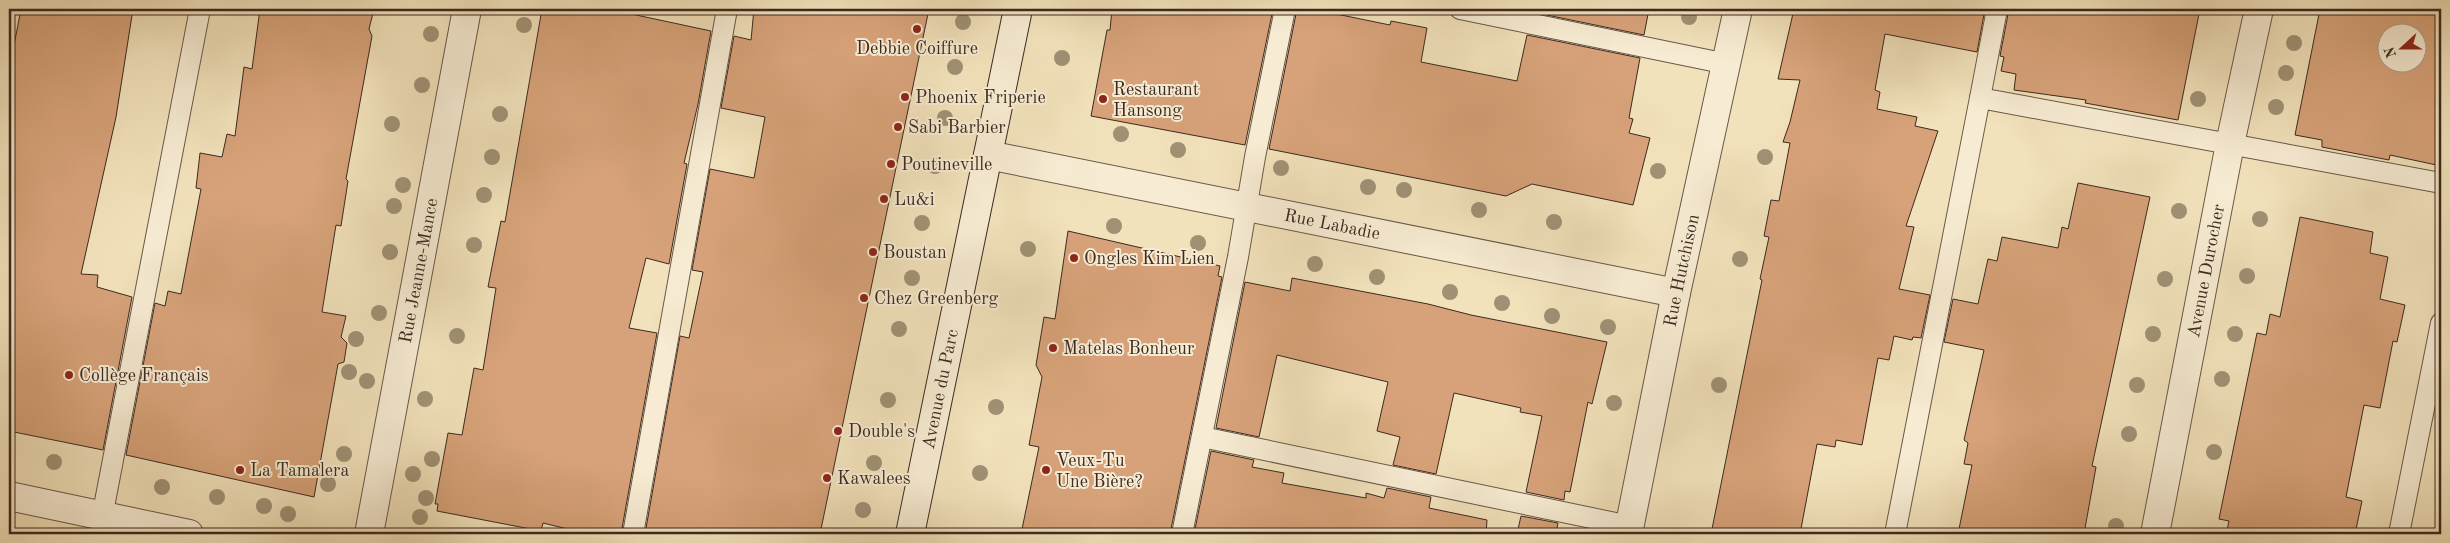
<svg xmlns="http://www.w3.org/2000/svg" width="2450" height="543" font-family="'Old Standard TT',serif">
<rect width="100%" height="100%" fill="#f2e2bb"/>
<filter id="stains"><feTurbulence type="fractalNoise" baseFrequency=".004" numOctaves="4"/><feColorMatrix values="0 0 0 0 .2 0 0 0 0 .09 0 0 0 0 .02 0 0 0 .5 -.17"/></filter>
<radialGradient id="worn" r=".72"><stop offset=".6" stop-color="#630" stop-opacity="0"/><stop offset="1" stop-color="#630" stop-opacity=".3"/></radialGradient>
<g fill="#d7a279" stroke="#3c2921" fill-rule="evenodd">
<path d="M21 9H133L116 117 81 274 98 275 97 287 132 297 103 450 9 431V71Z"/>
<path d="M260 9H374L369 29 372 36 346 179 348 181 341 226 336 225 322 312 346 316 341 337 347 343 344 362 338 364 314 497 126 455 155 303 165 306 168 291 181 294 201 189 196 188 200 153 222 157 227 134 235 136 244 67 252 69Z"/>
<path d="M542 9H608L711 31 698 104 684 163 687 164 669 264 646 258 629 328 657 333 621 534H588L543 523 541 531 437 511 438 504H435L448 433 462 435 474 368 483 370 496 288 488 287 501 221 505 222Z"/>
<path d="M754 9H929L820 534H645L680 336 689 338 703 272 692 270 710 169 754 178 765 117 721 108 734 36 751 40Z"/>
<path d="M1112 9H1273L1245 145 1091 116 1107 30H1110Z"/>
<path d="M1297 9H1312L1390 25 1391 21 1427 28 1421 62 1517 81 1527 35 1640 58 1629 118 1633 119 1629 133 1650 138 1633 205 1532 184 1506 196 1269 149Z"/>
<path d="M1533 9H1649L1644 35 1532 12Z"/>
<path d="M1794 9H1985L1977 52 1885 34 1875 90 1880 92 1877 109 1917 117 1915 126 1938 131 1906 226 1914 227 1899 289 1930 295 1921 338 1913 337 1912 340 1894 336 1889 360 1878 358 1862 445 1836 440 1835 447 1817 444 1800 534H1711L1762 280 1760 279 1769 237 1764 236 1771 200 1779 201 1790 143 1783 142 1790 122 1800 80 1778 79Z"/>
<path d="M2009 9H2200L2178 120 2085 103 2086 100 2014 90 2016 74 2001 71 2004 57 2000 56Z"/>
<path d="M2320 9H2441V166L2390 155 2389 160 2322 147V140L2295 135ZM2388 32H2418V62H2388Z"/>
<path d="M2078 183 2150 197 2092 466 2096 467 2084 534H1958L1972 465 1964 464 1968 443 1964 440 1984 350 1944 342 1953 299 1978 304 1988 259 1997 261 2002 237 2058 248 2062 227 2068 229Z"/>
<path d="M2300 217 2373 232 2370 253 2388 257 2380 299 2405 305 2397 342 2393 341 2380 408 2364 405 2346 497 2362 501 2355 534H2226L2229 521 2219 519 2257 333 2266 335 2270 314 2280 317Z"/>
<path d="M1068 231 1220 266 1218 276 1222 277 1170 534H1021L1039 447 1029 445 1042 377 1036 365 1044 317 1055 319Z"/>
<path d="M1292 278 1428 304 1471 315 1607 342 1592 404 1588 402 1570 492 1565 491 1564 500 1526 492 1542 416 1520 412 1521 408 1454 393 1436 474 1393 465 1400 437 1377 431 1388 382 1277 355 1259 437 1216 428 1245 282 1290 291Z"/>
<path d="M1211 451 1254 460 1252 467 1284 473 1282 483 1366 498V493L1384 498 1387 488 1431 497 1429 508 1487 520 1486 534H1194Z"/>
<path d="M1521 516 1558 523 1556 534H1517Z"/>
</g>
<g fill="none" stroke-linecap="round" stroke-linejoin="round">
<defs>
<g id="lane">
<path d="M1460 9 1727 64"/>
<path d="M1980 98 1997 9"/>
<path d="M1202 437 1630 526"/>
<path d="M102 517 200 9"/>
<path d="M633 534 727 9"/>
<path d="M1182 534 1238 257 1255 157 1285 9"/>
<path d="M1895 534 1980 98 2441 183"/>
<path d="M2399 534 2441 323"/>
</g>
<g id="street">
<path id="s1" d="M988 155 1676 293"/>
<path d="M9 496 189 534"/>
<path id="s2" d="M369 534 467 9"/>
<path id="s3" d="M1628 534 1676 293 1738 9"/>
<path id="s4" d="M2155 534 2230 144 2259 9"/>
</g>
<g id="secondary">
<path id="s5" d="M910 534 1018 9"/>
</g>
</defs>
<use href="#lane" stroke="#6a5748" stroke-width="22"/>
<use href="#street" stroke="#6a5748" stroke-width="30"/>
<use href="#secondary" stroke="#3c2921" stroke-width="30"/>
<use href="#lane" stroke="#f7ecd3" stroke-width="20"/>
<use href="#street" stroke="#f7ecd3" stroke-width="28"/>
<use href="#secondary" stroke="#f7ecd3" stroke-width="28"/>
</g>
<g fill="#a09175">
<circle cx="1689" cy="17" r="8"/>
<circle cx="963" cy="22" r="8"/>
<circle cx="524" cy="25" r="8"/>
<circle cx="431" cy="34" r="8"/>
<circle cx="2294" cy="43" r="8"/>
<circle cx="1062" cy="58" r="8"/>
<circle cx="955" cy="67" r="8"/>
<circle cx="2286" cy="73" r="8"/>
<circle cx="422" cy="85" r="8"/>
<circle cx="2198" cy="99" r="8"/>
<circle cx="2276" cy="107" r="8"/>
<circle cx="500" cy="114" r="8"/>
<circle cx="945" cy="118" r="8"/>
<circle cx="392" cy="124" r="8"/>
<circle cx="1121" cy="134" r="8"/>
<circle cx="1178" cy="150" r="8"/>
<circle cx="492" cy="157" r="8"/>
<circle cx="1765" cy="157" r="8"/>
<circle cx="935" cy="166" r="8"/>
<circle cx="1281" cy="168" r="8"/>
<circle cx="1658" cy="171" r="8"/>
<circle cx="403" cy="185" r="8"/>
<circle cx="1368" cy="187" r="8"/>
<circle cx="1404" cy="190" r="8"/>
<circle cx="484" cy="195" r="8"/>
<circle cx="394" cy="206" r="8"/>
<circle cx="1479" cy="210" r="8"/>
<circle cx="2179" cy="211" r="8"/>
<circle cx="2260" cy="219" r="8"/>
<circle cx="1554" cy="222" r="8"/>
<circle cx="922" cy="223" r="8"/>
<circle cx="1114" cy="226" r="8"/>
<circle cx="1198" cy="243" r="8"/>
<circle cx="474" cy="245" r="8"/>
<circle cx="1028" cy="249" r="8"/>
<circle cx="390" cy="252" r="8"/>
<circle cx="1740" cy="259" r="8"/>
<circle cx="1315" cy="264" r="8"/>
<circle cx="2247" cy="276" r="8"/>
<circle cx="1377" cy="277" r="8"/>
<circle cx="912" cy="278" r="8"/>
<circle cx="2165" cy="279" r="8"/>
<circle cx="1450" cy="292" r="8"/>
<circle cx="1502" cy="303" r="8"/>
<circle cx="379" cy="313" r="8"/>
<circle cx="1552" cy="316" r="8"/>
<circle cx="1608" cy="327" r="8"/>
<circle cx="899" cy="329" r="8"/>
<circle cx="2153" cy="334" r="8"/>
<circle cx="2235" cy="334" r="8"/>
<circle cx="457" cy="336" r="8"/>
<circle cx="356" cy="339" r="8"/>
<circle cx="349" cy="372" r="8"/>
<circle cx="2222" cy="379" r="8"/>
<circle cx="367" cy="381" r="8"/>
<circle cx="1719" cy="385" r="8"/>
<circle cx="2137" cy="385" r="8"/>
<circle cx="425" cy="399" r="8"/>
<circle cx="888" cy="400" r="8"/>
<circle cx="1614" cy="403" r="8"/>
<circle cx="996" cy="407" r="8"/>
<circle cx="2129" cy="434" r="8"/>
<circle cx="2214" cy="452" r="8"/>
<circle cx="344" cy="454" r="8"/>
<circle cx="432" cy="459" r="8"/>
<circle cx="54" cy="462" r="8"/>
<circle cx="874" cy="463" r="8"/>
<circle cx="980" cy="473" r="8"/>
<circle cx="413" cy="474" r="8"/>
<circle cx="328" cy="484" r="8"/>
<circle cx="162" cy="487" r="8"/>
<circle cx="217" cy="497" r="8"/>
<circle cx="426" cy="498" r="8"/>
<circle cx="264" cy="506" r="8"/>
<circle cx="863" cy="510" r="8"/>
<circle cx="288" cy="514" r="8"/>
<circle cx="420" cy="517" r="8"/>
<circle cx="2116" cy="526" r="8"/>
</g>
<g fill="#8f2418" stroke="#f7ecd3" stroke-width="2">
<circle cx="917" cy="29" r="5"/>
<circle cx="905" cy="97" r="5"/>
<circle cx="1103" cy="99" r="5"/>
<circle cx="898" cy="127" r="5"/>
<circle cx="891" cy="164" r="5"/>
<circle cx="884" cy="199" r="5"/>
<circle cx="873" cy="252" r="5"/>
<circle cx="1074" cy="258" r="5"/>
<circle cx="864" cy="298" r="5"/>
<circle cx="1053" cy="348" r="5"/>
<circle cx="69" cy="375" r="5"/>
<circle cx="838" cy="431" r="5"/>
<circle cx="240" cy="470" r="5"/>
<circle cx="1046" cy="470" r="5"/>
<circle cx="827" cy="478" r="5"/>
</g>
<g text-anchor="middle" stroke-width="4" stroke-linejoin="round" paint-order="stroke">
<g font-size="18" fill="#3c2921" stroke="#f7ecd3" text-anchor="start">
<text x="917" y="54" text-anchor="middle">Debbie Coiffure</text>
<text x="1113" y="95">Restaurant<tspan x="1113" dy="21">Hansong</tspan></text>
<text x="915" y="103">Phoenix Friperie</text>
<text x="908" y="133">Sabi Barbier</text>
<text x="901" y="170">Poutineville</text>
<text x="894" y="205">Lu&amp;i</text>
<text x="883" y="258">Boustan</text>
<text x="1084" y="264">Ongles Kim Lien</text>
<text x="874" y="304">Chez Greenberg</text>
<text x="1063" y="354">Matelas Bonheur</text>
<text x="79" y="381">Collège Français</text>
<text x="848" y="437">Double's</text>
<text x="1056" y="466">Veux-Tu<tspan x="1056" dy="21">Une Bière?</tspan></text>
<text x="250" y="476">La Tamalera</text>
<text x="837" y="484">Kawalees</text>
</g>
<g font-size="18" fill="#3c2921" stroke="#f7ecd3">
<text dy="6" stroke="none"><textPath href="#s1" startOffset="351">Rue Labadie</textPath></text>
<text dy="6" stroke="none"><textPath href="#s3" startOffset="269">Rue Hutchison</textPath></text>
<text dy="6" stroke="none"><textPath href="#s4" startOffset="268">Avenue Durocher</textPath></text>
<text dy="6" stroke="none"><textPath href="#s2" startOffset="268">Rue Jeanne-Mance</textPath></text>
<text dy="6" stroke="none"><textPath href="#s5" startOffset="148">Avenue du Parc</textPath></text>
</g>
</g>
<rect width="2450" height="543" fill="none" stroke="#f2e2bb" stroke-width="30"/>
<rect x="10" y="10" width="2430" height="523" fill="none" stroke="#3c2921" stroke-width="2.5"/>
<rect x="15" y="15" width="2420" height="513" fill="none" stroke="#3c2921"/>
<g transform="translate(2402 48) rotate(249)"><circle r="24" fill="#f7ecd3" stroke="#ac9e8c"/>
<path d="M0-4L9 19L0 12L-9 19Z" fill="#8f2418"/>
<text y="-8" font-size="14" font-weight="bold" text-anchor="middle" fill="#3c2921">N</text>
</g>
<rect width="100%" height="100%" filter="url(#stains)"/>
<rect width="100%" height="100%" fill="url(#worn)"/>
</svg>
